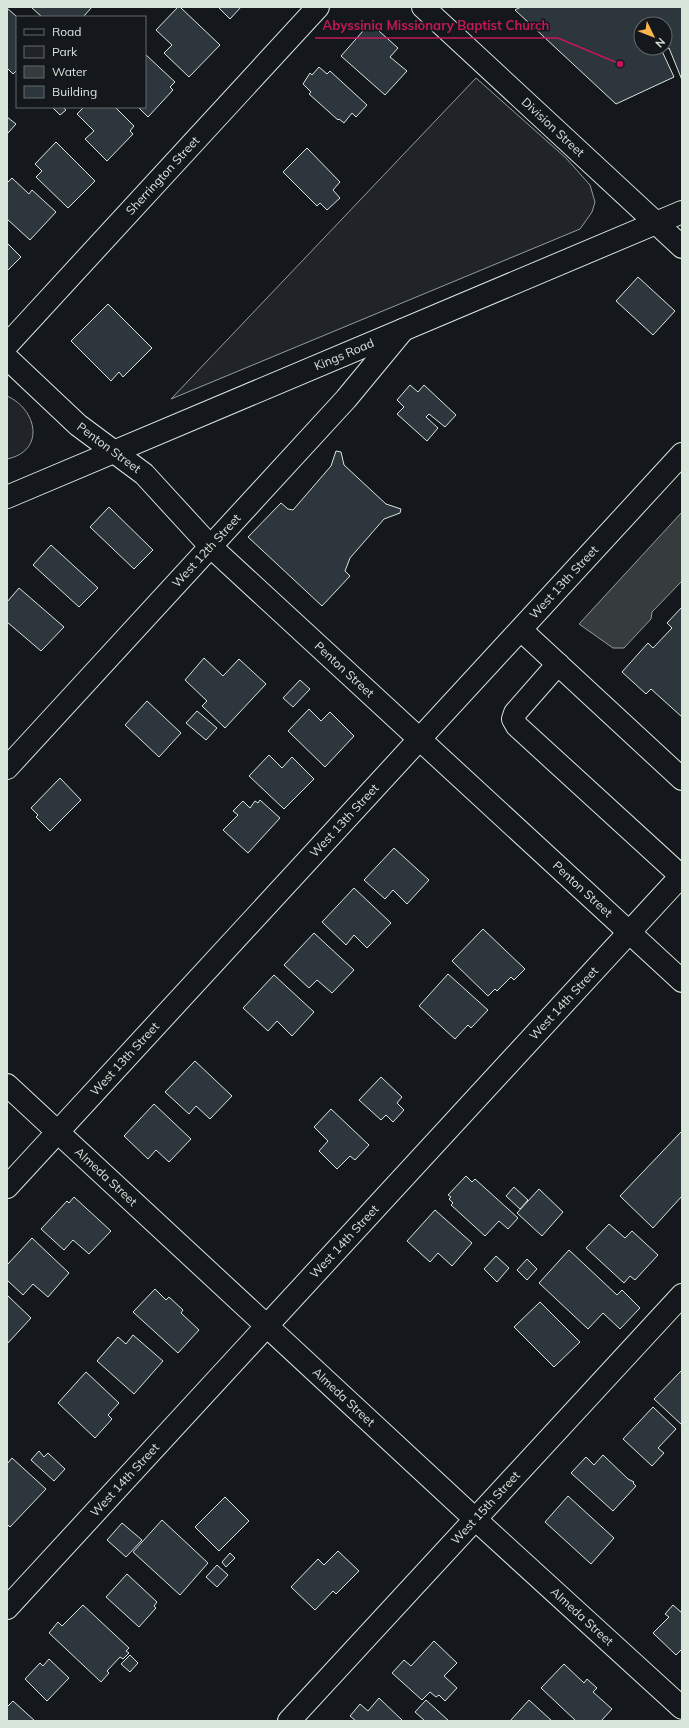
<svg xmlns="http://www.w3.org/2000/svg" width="689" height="1728" font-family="Mulish,sans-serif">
<rect width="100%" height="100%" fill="#14181c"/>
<g fill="#202428" stroke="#939e99">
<path d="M476 78 566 158 590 185 595 202 592 212 580 229 171 399Z"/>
<path d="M7 396C37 409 46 451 7 459Z"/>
</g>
<path fill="#363b3e" stroke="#939e99" d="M682 512V581L652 612 651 619 624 648H613L579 624Z"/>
<g fill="#2c363c" stroke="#d8e6dc" fill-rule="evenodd">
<path d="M31 7H92L83 17H42Z"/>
<path d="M178 7H180L220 45 189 77 164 53 172 45 156 30Z"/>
<path d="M218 7H241L230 19Z"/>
<path d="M521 7H682V80L669 48 662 51 674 77 616 104 515 10ZM641 24H665V48H641Z"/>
<path d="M7 8 17 17V70L13 74 7 68Z"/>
<path d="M370 23 398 48 390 57 407 71 385 95 341 56Z"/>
<path d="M145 54 175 82 170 87 173 90 148 117 138 107H145Z"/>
<path d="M319 67 327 74 330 71 367 105 356 117 352 113 344 123 339 119 338 120 309 94 311 92 303 84 310 73 312 75Z"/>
<path d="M52 107H63L66 110 60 115Z"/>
<path d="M84 107H115L134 126 130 131 133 134 107 161 85 139 94 131 77 114Z"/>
<path d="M7 117 16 124 8 133 7 132Z"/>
<path d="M56 142 95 181 68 208 36 177 42 171 35 164Z"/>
<path d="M307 148 340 182 333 190 340 198 327 210 320 203 317 206 283 172Z"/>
<path d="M12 178 29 194 32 190 56 212 30 240 7 219V183Z"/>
<path d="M7 243 21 257 7 271Z"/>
<path d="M638 277 675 311 653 335 616 301Z"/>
<path d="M108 304 152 348 123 377 119 372 111 381 71 341Z"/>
<path d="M410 385 418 392 424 385 456 415 445 427 429 414 426 417 438 428 427 441 397 414 404 407 397 400Z"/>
<path d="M336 451 341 452 344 465 386 504 401 509 400 513 384 519 350 558 345 571 350 576 322 606 248 537 281 503 288 509 293 510 331 466Z"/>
<path d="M109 507 153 550 134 569 90 527Z"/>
<path d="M51 545 98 588 79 607 33 565Z"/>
<path d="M19 588 64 627 41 651 7 622V602Z"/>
<path d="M682 607V717L651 689 646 694 622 672 648 643 653 648 672 628 667 623Z"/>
<path d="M204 658 223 676 239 659 266 684 225 728 202 706 207 701 185 680Z"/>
<path d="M300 680 310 689 293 707 283 698Z"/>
<path d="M147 701 181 733 159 757 125 725Z"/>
<path d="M309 709 321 721 330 712 354 736 325 767 288 731Z"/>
<path d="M197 711 217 728 206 740 186 723Z"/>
<path d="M269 755 282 768 292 757 314 779 284 809 249 776Z"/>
<path d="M60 778 81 800 50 831 36 817 38 815 31 808Z"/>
<path d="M260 800 280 818 248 853 223 830 238 815 233 811 243 801 250 808 255 801 258 803Z"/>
<path d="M394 848 429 880 407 904 393 890 385 899 364 880Z"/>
<path d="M354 888 391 923 367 948 354 935 346 945 322 922Z"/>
<path d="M483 929 525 969 514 980 511 977 497 991 495 989 488 996 452 961Z"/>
<path d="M314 933 354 970 332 993 317 980 309 988 284 965Z"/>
<path d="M448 974 488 1010 471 1028 468 1025 455 1039 419 1006Z"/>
<path d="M274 975 314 1012 292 1036 277 1021 268 1031 243 1008Z"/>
<path d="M195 1061 232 1096 210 1119 196 1106 189 1114 165 1092Z"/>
<path d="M381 1077 402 1097 397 1103 404 1110 393 1122 386 1115 381 1120 359 1100Z"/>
<path d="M154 1104 191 1139 169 1162 156 1150 148 1159 124 1136Z"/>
<path d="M331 1109 369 1145 355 1160 350 1156 337 1169 319 1151 328 1141 314 1127Z"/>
<path d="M682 1131V1196L653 1228 620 1196Z"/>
<path d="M466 1176 472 1182 475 1179 518 1218 508 1229 499 1221 485 1236 451 1205 453 1203 449 1199 451 1197 448 1195Z"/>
<path d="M514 1187 528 1200 520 1209 506 1196Z"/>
<path d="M539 1189 563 1212 542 1236 517 1213Z"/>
<path d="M74 1197 111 1231 89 1254 73 1240 64 1250 41 1229 67 1201 69 1203Z"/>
<path d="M435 1210 472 1243 452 1266 438 1253 430 1262 407 1241Z"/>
<path d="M609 1224 625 1238 632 1231 658 1255 635 1280 630 1276 624 1283 586 1248Z"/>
<path d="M32 1238 69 1273 48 1297 33 1284 23 1295 7 1280V1265Z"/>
<path d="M569 1250 617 1295 622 1290 640 1308 620 1329 603 1313 588 1329 539 1283Z"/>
<path d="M496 1256 509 1268 497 1282 484 1269Z"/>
<path d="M527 1259 537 1269 527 1280 517 1270Z"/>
<path d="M155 1289 166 1300 169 1297 183 1310 181 1313 199 1330 178 1353 133 1312Z"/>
<path d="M7 1295 31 1318 7 1344Z"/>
<path d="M540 1302 580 1342 554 1367 514 1327Z"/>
<path d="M133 1335 163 1361 134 1394 97 1361 118 1337 126 1344Z"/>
<path d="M682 1370V1425L654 1399Z"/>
<path d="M86 1372 119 1403 108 1415 112 1419 95 1438 58 1403Z"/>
<path d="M653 1407 676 1429 658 1448 664 1453 652 1466 623 1439Z"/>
<path d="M39 1451 44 1457 48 1453 65 1469 54 1481 31 1460Z"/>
<path d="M603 1455 628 1479 634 1482 633 1483 636 1486 613 1511 571 1473 586 1457 594 1465Z"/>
<path d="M12 1458 46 1489 10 1527 7 1524V1464Z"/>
<path d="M568 1496 614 1538 591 1564 545 1522Z"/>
<path d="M225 1497 249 1521 219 1551 195 1527Z"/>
<path d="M162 1520 208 1563 180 1595 133 1552Z"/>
<path d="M122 1523 142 1540 126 1557 107 1540Z"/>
<path d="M338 1551 359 1571 336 1594 333 1591 315 1610 291 1587 318 1559 324 1565Z"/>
<path d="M230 1553 235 1558 226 1567 222 1562Z"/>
<path d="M217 1565 228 1575 217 1587 206 1577Z"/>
<path d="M127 1574 157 1602 154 1606 156 1608 139 1627 106 1597Z"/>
<path d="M83 1605 129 1648 126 1651 129 1653 123 1659 120 1657 107 1671 109 1673 101 1682 49 1633 58 1622 62 1626Z"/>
<path d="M673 1605 682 1613V1649L676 1655 653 1633 669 1617 665 1614Z"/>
<path d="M434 1641 457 1663 444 1676 457 1688 445 1701 439 1695 436 1697 430 1692 422 1700 392 1673 404 1660 411 1666Z"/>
<path d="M130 1655 138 1663 130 1672 121 1664Z"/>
<path d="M49 1659 69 1678 47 1701 25 1679 40 1663 43 1666Z"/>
<path d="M564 1664 584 1683 587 1679 597 1688 593 1692 612 1709 601 1721H576L541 1688Z"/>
<path d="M379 1698 402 1720 401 1721H356L350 1716 360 1704 368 1711Z"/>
<path d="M426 1700 449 1721H425L415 1712Z"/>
<path d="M529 1700 552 1721H510Z"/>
<path d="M13 1701 35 1721H7V1707Z"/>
</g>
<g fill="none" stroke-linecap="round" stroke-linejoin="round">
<defs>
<g id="minor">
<path id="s1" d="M423 7 682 247"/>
<path id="s2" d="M7 345 318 7"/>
<path id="s3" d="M7 358 78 425 144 474 210 546 682 981"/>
<path d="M521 630 682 779"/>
<path d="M558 664 515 713 513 719 517 726 681 876"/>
<path id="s4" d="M7 768 346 399 403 330"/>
<path id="s5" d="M7 1085 475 1519 682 1708"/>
<path id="s6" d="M7 1187 682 454"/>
<path id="s7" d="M7 1608 682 875"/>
<path id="s8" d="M289 1721 682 1295"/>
</g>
<g id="major">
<path id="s9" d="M7 497 682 212"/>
</g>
</defs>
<use href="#minor" stroke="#d8e6dc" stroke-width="24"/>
<use href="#major" stroke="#d8e6dc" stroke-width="24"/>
<use href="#minor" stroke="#14181c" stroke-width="22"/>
<use href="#major" stroke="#14181c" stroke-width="22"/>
</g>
<g text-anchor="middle" stroke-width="3" stroke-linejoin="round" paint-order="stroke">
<g font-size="12" fill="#d8e6dc" stroke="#14181c">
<text dy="4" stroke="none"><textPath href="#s1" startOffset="177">Division Street</textPath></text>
<text dy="4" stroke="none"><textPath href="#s2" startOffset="230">Sherrington Street</textPath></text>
<text dy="4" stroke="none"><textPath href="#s9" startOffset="366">Kings Road</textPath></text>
<text dy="4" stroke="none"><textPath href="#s3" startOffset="136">Penton Street</textPath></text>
<text dy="4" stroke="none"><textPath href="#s4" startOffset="295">West 12th Street</textPath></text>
<text dy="4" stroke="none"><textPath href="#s6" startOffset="822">West 13th Street</textPath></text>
<text dy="4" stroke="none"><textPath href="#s3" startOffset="460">Penton Street</textPath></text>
<text dy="4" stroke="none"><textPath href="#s6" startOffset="498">West 13th Street</textPath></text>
<text dy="4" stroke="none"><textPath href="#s3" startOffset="784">Penton Street</textPath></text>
<text dy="4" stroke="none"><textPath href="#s7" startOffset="822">West 14th Street</textPath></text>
<text dy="4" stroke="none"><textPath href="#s6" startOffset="174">West 13th Street</textPath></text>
<text dy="4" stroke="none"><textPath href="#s5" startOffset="135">Almeda Street</textPath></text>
<text dy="4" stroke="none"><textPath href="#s7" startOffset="498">West 14th Street</textPath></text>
<text dy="4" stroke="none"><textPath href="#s5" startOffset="459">Almeda Street</textPath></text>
<text dy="4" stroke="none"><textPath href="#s7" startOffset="174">West 14th Street</textPath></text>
<text dy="4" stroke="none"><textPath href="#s8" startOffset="290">West 15th Street</textPath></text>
<text dy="4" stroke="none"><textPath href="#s5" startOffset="783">Almeda Street</textPath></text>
</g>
</g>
<path fill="none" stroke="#c2185b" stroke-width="1.5" d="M620 64L558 38H315"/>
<circle fill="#c2185b" stroke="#14181c" stroke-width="1.5" cx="620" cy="64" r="4"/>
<g font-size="13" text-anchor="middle" font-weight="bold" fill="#c2185b" stroke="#14181c" stroke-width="3" stroke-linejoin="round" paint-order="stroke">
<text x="436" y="30">Abyssinia Missionary Baptist Church</text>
</g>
<rect width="689" height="1728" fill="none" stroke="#d8e6dc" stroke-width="16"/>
<rect x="16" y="16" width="130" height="92" fill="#14181c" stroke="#626a69"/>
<rect x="24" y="29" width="20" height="6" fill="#14181c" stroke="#626a69"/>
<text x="52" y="36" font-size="12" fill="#d8e6dc">Road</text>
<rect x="24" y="46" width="20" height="12" fill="#202428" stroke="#626a69"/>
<text x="52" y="56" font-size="12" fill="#d8e6dc">Park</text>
<rect x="24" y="66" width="20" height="12" fill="#363b3e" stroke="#626a69"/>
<text x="52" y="76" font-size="12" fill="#d8e6dc">Water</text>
<rect x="24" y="86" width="20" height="12" fill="#2c363c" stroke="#626a69"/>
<text x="52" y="96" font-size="12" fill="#d8e6dc">Building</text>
<g transform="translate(653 36) rotate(133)"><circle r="19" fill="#14181c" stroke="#626a69"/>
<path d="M0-3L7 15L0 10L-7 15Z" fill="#ffb74d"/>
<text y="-6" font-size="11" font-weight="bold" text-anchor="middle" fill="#d8e6dc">N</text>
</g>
</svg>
